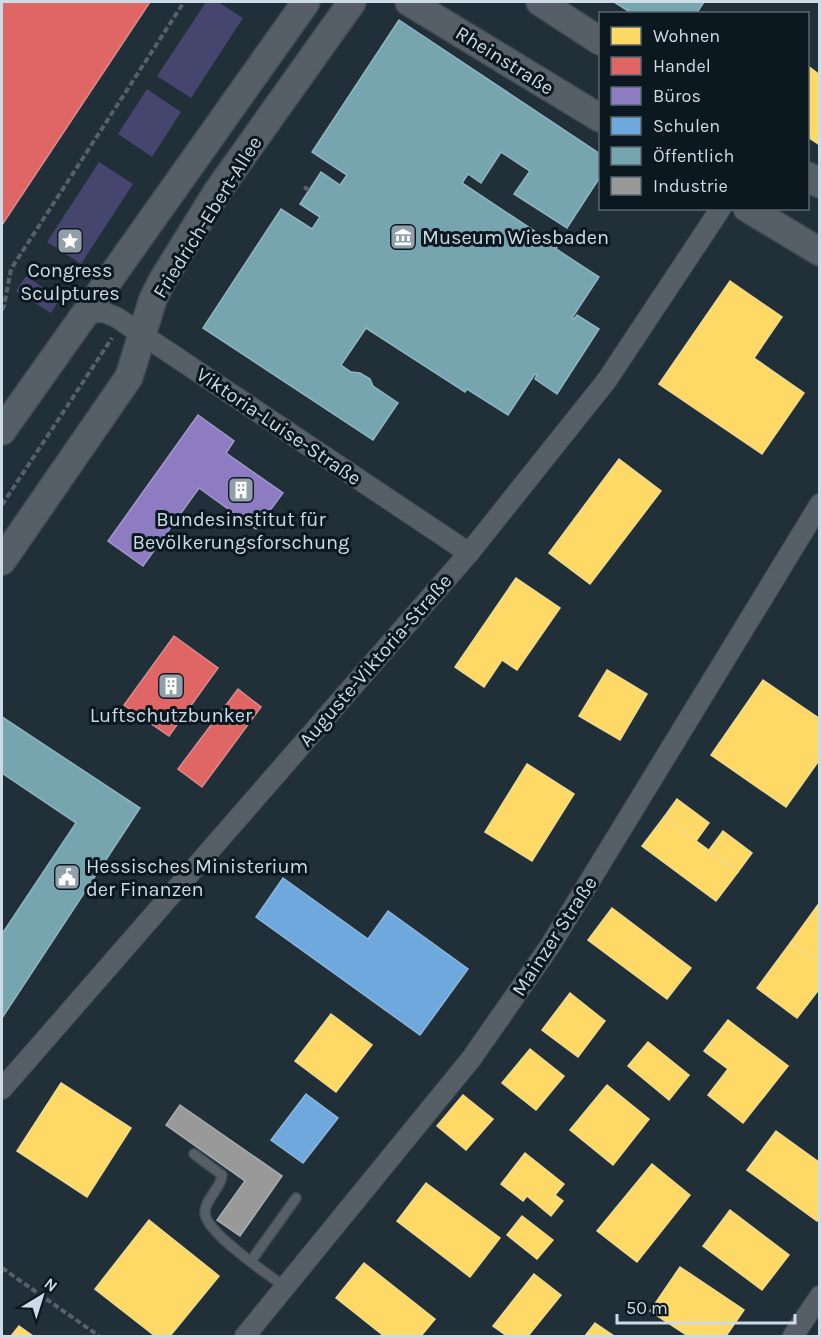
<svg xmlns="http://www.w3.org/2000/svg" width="821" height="1338" font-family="Karla,sans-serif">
<rect width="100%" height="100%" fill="#202f38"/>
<g fill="#45456e">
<path d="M206 2H218L243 18 191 98 157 76Z"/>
<path d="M147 89 181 112 152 157 118 134Z"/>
<path d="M99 162 133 184 81 264 47 242Z"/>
<path d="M26 276 60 299 51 313 16 291Z"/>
</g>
<g fill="#ffd966" stroke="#f0da8c" stroke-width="1.5">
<path d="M808 66 820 75V145L808 137Z"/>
<path d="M730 281 782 317 754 358 804 393 762 454 659 384Z"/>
<path d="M619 459 661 491 590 584 549 553Z"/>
<path d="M516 578 560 608 517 670 502 660 484 687 455 667Z"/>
<path d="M607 670 647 694 620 740 579 716Z"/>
<path d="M763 680 820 719V759L786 807 711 755Z"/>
<path d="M527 764 574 794 532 861 485 832Z"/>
<path d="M677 799 709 823 696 841 664 817Z"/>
<path d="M664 817 738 872 716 901 642 846Z"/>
<path d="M723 831 752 853 738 872 709 850Z"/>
<path d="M820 902V963L791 942Z"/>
<path d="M612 908 691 968 667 999 588 940Z"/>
<path d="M791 942 820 963V988L797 1018 757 988Z"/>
<path d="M570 993 605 1021 578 1057 542 1030Z"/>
<path d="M331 1014 372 1045 336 1092 295 1061Z"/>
<path d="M728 1020 788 1066 743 1123 708 1095 728 1069 704 1051Z"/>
<path d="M648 1042 689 1075 669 1100 628 1066Z"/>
<path d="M530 1049 564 1076 536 1110 502 1083Z"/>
<path d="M61 1083 131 1128 87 1197 17 1151Z"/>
<path d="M607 1085 649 1119 613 1165 570 1130Z"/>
<path d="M463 1095 493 1119 466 1150 437 1126Z"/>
<path d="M776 1131 820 1163V1218L817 1221 747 1170Z"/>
<path d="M525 1153 564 1184 555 1195 563 1201 551 1216 527 1196 523 1201 501 1184Z"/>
<path d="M652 1164 690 1195 637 1262 597 1231Z"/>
<path d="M426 1183 500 1238 470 1277 397 1221Z"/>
<path d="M730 1210 789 1255 762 1290 703 1246Z"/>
<path d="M522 1216 553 1240 537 1259 507 1235Z"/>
<path d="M149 1220 219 1276 170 1336H155L95 1289Z"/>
<path d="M364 1263 435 1319 421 1336H384L336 1298Z"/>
<path d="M680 1267 744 1310 726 1336H688L650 1311Z"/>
<path d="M534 1274 561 1295 528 1336H507L493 1326Z"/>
<path d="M595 1323 614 1336H585Z"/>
<path d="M19 1326 33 1336H11Z"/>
</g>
<g fill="#e06666" stroke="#da898c" stroke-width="1.5">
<path d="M2 2H150L2 225Z"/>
<path d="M174 636 218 668 169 736 124 705Z"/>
<path d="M238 689 261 707 202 787 178 769Z"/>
</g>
<path fill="#8e7cc3" stroke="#a198ce" stroke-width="1.5" d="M198 415 234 441 226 453 283 493 256 529 199 488 143 566 108 541Z"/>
<g fill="#6fa8dc" stroke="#8bb7df" stroke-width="1.5">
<path d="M283 878 368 939 388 911 468 969 420 1035 256 917Z"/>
<path d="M306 1094 338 1118 303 1163 271 1140Z"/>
</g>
<g fill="#76a5af" stroke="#90b5c0" stroke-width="1.5">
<path d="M614 2H704L696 14H633Z"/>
<path d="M399 20 600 154V177L567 228 514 194 530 171 501 152 481 183 468 174 462 183 557 246 556 249 599 277 572 318 574 319 577 315 599 329 557 394 535 379 537 375 535 374 508 415 467 389 465 392 366 328 341 365 351 372 360 373 370 379 373 386 398 403 373 440 203 328 281 209 312 229 320 217 300 204 321 172 340 185 347 175 312 152Z"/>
<path d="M2 717 140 808 2 1018V934L76 823 2 773Z"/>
</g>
<path fill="#999" stroke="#a8adb0" stroke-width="1.5" d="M180 1105 282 1176 240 1236 217 1220 245 1181 166 1125Z"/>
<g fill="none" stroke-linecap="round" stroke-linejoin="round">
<defs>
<g id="lane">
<path d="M194 1154 222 1175C221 1189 205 1198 205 1213 205 1232 269 1275 285 1287"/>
<path d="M251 1261 296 1198"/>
</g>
<g id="street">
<path d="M85 313 103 312 116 317 469 553"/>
<path d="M2 1089 469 553 607 380 721 208"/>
<path d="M245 1336 471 1059 550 946 820 504"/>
<path d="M793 1336 820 1296"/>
</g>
<g id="secondary">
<path d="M409 2 600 118"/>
<path d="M540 2 600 41"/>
<path d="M808 176 820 184"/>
<path d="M747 208 820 252"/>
<path d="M2 431 306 2"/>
<path d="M2 561 129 377 153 299 162 281 217 192 352 2"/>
</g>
</defs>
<use href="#lane" stroke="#3e4a53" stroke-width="12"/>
<use href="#street" stroke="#3e4a53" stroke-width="22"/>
<use href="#secondary" stroke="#3e4a53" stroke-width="30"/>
<g stroke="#566068" stroke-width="4" stroke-dasharray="6 3" stroke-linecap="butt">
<path d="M304 187 309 190"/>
<path d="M2 310 4 306 11 269 184 2"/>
<path d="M2 505 112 338"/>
<path d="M2 1268 99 1336"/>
</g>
<use href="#lane" stroke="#565f67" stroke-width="9"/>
<use href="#street" stroke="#565f67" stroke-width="20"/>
<use href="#secondary" stroke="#565f67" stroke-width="27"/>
</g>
<defs>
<symbol id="museum-square" viewBox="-11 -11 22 22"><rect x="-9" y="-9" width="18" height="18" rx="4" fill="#909fa9" stroke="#0c1820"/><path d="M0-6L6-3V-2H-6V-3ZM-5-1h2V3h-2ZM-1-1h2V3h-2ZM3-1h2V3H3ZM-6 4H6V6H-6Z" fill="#fff"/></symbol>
<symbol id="sight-square" viewBox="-11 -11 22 22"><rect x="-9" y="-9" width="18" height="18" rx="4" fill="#909fa9" stroke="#0c1820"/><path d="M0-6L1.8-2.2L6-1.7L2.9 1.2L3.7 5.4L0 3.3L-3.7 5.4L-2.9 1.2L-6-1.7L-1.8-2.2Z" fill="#fff"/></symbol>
<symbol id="building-square" viewBox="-11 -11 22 22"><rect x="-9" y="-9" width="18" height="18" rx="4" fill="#909fa9" stroke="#0c1820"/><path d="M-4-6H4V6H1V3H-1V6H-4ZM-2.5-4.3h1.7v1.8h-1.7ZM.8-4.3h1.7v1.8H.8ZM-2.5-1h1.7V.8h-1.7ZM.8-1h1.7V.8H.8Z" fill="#fff"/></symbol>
<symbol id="civic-square" viewBox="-11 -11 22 22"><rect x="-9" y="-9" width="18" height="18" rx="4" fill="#909fa9" stroke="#0c1820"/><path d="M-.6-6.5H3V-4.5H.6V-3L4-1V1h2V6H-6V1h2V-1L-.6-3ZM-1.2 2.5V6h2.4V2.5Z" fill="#fff"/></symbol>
</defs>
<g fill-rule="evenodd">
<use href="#museum-square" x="388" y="222" width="30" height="30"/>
<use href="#sight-square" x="55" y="226" width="30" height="30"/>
<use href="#building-square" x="226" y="475" width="30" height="30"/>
<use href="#building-square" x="156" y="671" width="30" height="30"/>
<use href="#civic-square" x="52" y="862" width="30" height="30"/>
</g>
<g text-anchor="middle" stroke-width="6" stroke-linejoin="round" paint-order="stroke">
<g font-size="20" fill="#ccdbe6" stroke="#0c1820">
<text transform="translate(505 60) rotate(32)" y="7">Rheinstraße</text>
<text transform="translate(207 217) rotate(-58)" y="7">Friedrich-Ebert-Allee</text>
<text transform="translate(279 426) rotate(34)" y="7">Viktoria-Luise-Straße</text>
<text transform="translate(375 660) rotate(-49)" y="7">Auguste-Viktoria-Straße</text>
<text transform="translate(554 936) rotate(-57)" y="7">Mainzer Straße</text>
</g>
<g font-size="20" fill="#ccdbe6" stroke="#0c1820">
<text x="422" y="244" text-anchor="start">Museum Wiesbaden</text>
<text x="70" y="277">Congress<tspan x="70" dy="23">Sculptures</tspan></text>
<text x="241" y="526">Bundesinstitut für<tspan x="241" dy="23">Bevölkerungsforschung</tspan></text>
<text x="171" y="722">Luftschutzbunker</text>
<text x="86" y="873" text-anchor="start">Hessisches Ministerium<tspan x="86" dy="23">der Finanzen</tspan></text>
</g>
</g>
<rect width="821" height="1338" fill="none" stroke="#ccdbe6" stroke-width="6"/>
<rect x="599" y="12" width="210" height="198" fill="#0c1820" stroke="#59666f" stroke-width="1.5"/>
<rect x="611" y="27" width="30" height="18" fill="#ffd966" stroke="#59666f" stroke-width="1.5"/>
<text x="653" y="42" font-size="18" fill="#ccdbe6">Wohnen</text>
<rect x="611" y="57" width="30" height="18" fill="#e06666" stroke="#59666f" stroke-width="1.5"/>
<text x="653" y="72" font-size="18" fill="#ccdbe6">Handel</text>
<rect x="611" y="87" width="30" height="18" fill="#8e7cc3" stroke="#59666f" stroke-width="1.5"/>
<text x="653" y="102" font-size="18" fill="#ccdbe6">Büros</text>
<rect x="611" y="117" width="30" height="18" fill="#6fa8dc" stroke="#59666f" stroke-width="1.5"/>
<text x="653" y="132" font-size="18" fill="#ccdbe6">Schulen</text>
<rect x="611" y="147" width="30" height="18" fill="#76a5af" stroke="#59666f" stroke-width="1.5"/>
<text x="653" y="162" font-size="18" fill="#ccdbe6">Öffentlich</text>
<rect x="611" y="177" width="30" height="18" fill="#999999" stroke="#59666f" stroke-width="1.5"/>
<text x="653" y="192" font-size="18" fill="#ccdbe6">Industrie</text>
<g transform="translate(42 1296) rotate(38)" stroke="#0c1820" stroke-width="4.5" paint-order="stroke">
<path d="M0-4.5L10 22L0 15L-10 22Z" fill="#ccdbe6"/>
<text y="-9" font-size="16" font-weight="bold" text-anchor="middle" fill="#ccdbe6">N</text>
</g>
<path d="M617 1314v9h178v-9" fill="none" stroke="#ccdbe6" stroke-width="3"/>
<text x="626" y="1314" font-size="18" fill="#ccdbe6" stroke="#0c1820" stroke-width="4.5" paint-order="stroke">50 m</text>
</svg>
